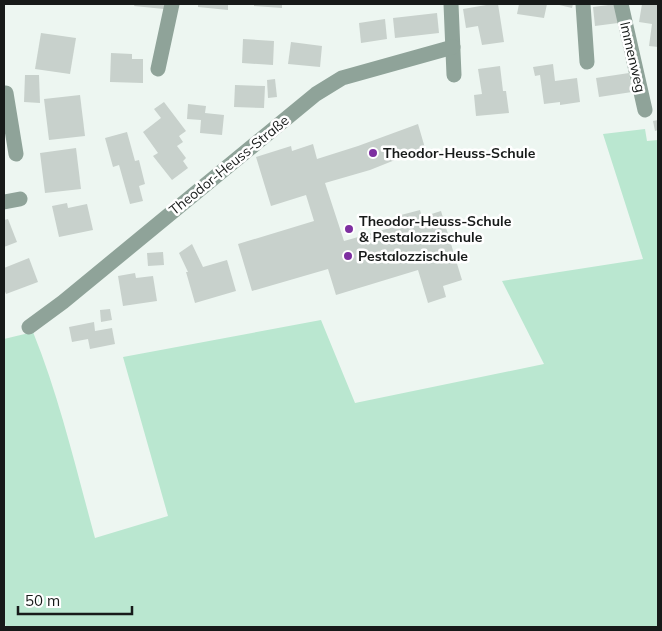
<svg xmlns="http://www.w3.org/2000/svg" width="662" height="631" font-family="Mulish,sans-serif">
<rect width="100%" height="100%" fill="#edf6f1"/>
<path fill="#bae7d0" d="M645 129 647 141 658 140V627H6L4 619V339L33 332C60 399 76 469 95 538L168 516 123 357 321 320 355 403 544 364 502 281 643 259 603 134Z"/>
<g fill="#c8d1cc">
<path d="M135 4H164V9L134 6Z"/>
<path d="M198 4H228V10L198 7Z"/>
<path d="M254 4H282V8L254 6Z"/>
<path d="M492 4H498L504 42 482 45 478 26 466 28 463 9Z"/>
<path d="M519 4H547L544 18 517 14Z"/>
<path d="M555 4H573L572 8Z"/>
<path d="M616 4 618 23 595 26 593 7Z"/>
<path d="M642 4H658V47L649 46 652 24 639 22Z"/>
<path d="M437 13 439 33 395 38 393 18Z"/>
<path d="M385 19 387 39 361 43 359 23Z"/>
<path d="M41 33 76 38 70 74 35 69Z"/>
<path d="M243 39 274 41 273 65 242 63Z"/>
<path d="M291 42 322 46 320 67 288 64Z"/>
<path d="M111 53 132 54V59H143V83L110 82Z"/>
<path d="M553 64 555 81 577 78 580 102 560 105V102L544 104 540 75 535 76 533 67Z"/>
<path d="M500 66 503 91H506L509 113 476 116 474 95 482 94 478 69Z"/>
<path d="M629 73 632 92 599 97 596 78Z"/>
<path d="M25 75H39L40 103 24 102Z"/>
<path d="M275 79 277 97 268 98 267 80Z"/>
<path d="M235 85 265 86 264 108 234 107Z"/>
<path d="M80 95 85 136 49 140 44 99Z"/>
<path d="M164 102 186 131 179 136 183 142 177 146 186 158 183 161 188 168 172 180 153 156 158 153 143 132 161 118 154 109Z"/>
<path d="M188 104 206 106 205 113 224 115 222 135 200 133 201 120 187 119Z"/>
<path d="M658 120V130L655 131 653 121Z"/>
<path d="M418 124 425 148 370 170 325 183 344 241 404 224 401 215 420 210 422 217 441 211 462 280 443 286 446 297 428 303 418 270 336 295 328 269 252 291 238 244 314 221 306 195 271 206 256 157 291 146 292 151 313 144 317 159 358 146Z"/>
<path d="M127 132 135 161 139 160 145 184 139 186 143 201 130 204 119 165 113 167 105 138Z"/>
<path d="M76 148 81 189 45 193 40 153Z"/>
<path d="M67 203 68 208 87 204 93 230 59 237 52 206Z"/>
<path d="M8 219 17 242 4 247V220Z"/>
<path d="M192 244 203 267 227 260 236 291 195 303 186 272H188L179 253Z"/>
<path d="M163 252 164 265 148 266 147 253Z"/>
<path d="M29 258 38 282 6 294 4 289V268Z"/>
<path d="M135 273 136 278 153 276 157 301 123 306 118 276Z"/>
<path d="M110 309 112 320 101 322 100 310Z"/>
<path d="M94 322 95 331 112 328 115 344 90 349 88 339 72 342 69 327Z"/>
</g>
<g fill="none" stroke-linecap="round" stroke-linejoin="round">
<g stroke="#8fa399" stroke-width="15">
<path d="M451 4 454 75"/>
<path d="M583 4 587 62"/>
<path d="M621 4 645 110"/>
<path d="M158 69 172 4"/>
<path d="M4 93H6L16 154"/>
<path d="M4 202 20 199"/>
<path d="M29 327 63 302 316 94 342 78 453 47"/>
</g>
</g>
<g fill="#7d2fa0" stroke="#fff" stroke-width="2">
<circle cx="373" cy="153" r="5"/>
<circle cx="349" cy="229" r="5"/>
<circle cx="348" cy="256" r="5"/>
</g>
<g text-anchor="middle" stroke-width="5" stroke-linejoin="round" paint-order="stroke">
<g font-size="14" fill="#171a19" stroke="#fff">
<text transform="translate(633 57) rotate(77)" y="5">Immenweg</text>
<text transform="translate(229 165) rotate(-39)" y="5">Theodor-Heuss-Straße</text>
</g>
<g font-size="14" font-weight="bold" fill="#171a19" stroke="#fff" text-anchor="start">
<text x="383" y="158">Theodor-Heuss-Schule</text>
<text x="359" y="226">Theodor-Heuss-Schule<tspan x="359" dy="16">&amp; Pestalozzischule</tspan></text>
<text x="358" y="261">Pestalozzischule</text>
</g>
</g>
<rect width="662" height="631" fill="none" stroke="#171a19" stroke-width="10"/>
<path d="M18 606v8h114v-8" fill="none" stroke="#171a19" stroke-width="2.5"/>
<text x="25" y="606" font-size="15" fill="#171a19" stroke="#ffffff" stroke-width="4" paint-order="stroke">50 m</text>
</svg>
